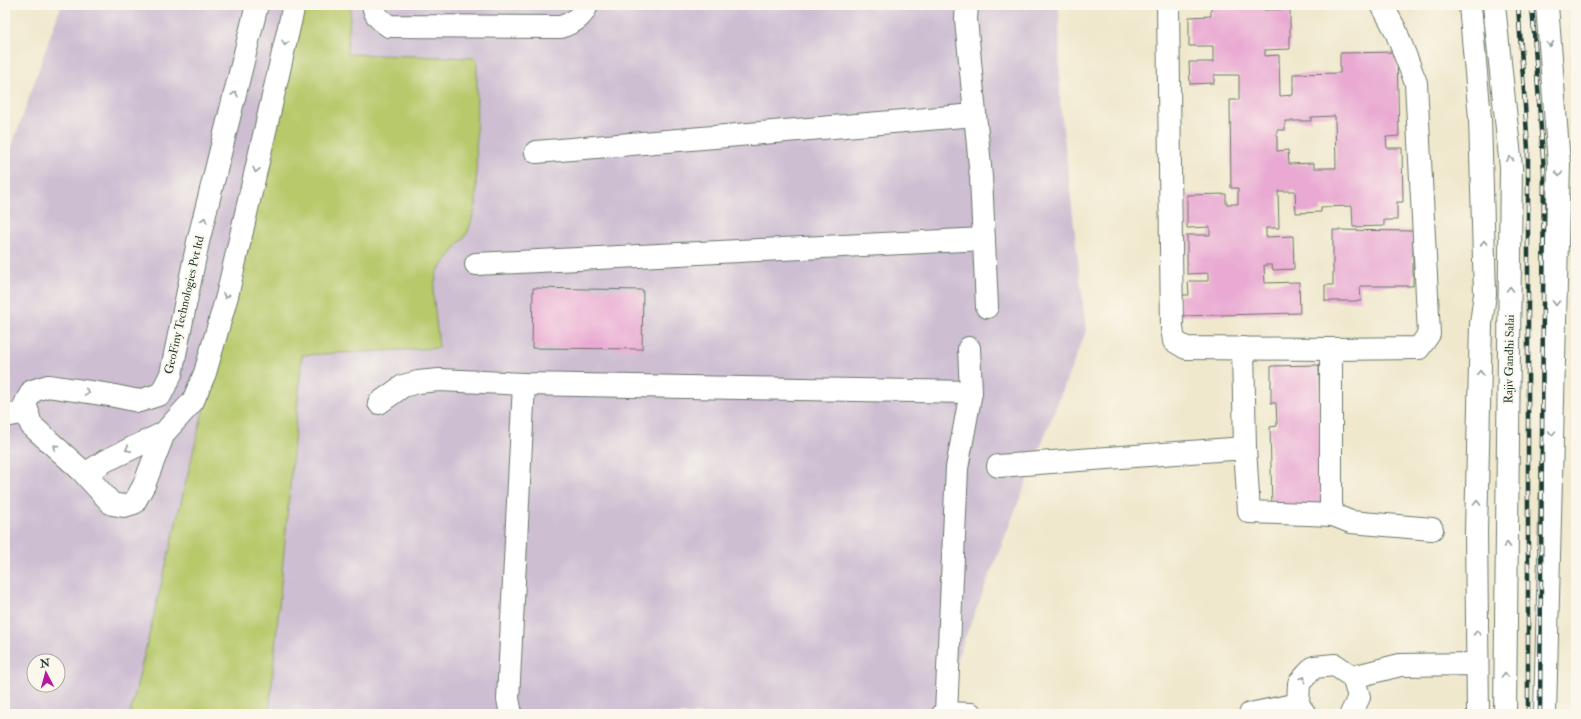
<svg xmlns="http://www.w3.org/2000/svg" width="1581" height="719" font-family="'IM FELL Double Pica',serif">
<rect width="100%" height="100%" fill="#fbf7ec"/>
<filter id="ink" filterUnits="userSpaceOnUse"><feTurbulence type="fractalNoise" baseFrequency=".025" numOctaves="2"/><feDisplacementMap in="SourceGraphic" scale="8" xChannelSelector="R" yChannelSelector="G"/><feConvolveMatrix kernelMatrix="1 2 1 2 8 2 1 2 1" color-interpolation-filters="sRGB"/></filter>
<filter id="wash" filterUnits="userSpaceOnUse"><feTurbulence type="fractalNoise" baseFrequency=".012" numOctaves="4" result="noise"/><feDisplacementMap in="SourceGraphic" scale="16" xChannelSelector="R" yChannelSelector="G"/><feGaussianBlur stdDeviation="0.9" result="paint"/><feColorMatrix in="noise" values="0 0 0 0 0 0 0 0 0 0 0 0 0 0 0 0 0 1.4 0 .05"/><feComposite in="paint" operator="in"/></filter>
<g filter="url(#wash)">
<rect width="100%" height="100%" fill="#f0e8cd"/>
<path fill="#cdbed2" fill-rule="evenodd" d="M61 5H1059L1060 101 1086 331 935 714H5V167ZM34 661H58V685H34Z"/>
<path fill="#b8c96c" stroke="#6c8350" d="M301 5H351L347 54 477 58 476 206 468 232 437 272 433 293 439 348 302 355 269 714H130Z"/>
<g id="blocks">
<g fill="#e9a9d2" fill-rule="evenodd">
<path d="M1211 5H1264V10L1290 9V49L1265 50V56L1279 55 1280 96 1293 95V74L1340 73V53L1397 52 1399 136 1386 137 1387 148H1402L1403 202H1397V220H1384V226L1353 227 1352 206 1321 207V212L1296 213 1295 191H1278L1279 228H1266V237L1293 236 1294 269 1273 270 1272 265H1264L1265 283 1299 282 1300 313 1180 316V295H1189L1188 281H1208V273L1187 274V235H1210V227L1187 228V195L1226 194V204H1238V188H1231L1230 100H1239V75H1214V83L1190 84 1189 62H1213V46H1189V17L1211 16ZM1335 116 1336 168H1314V163L1289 164 1288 150 1277 151V130H1285V121H1311V117Z"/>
<path d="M1333 230 1413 231V286H1360L1361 301H1325V285H1333Z"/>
<path d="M533 288 643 290 642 349 532 348Z"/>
<path d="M1319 365 1321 507 1272 508 1270 427 1277 426 1276 403H1271V366Z"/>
</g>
</g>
</g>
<g filter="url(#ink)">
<use href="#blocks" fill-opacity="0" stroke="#68796a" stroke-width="1"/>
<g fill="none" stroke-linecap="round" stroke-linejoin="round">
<defs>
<g id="minor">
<path d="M257 5 198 242 171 374 161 394 139 401 110 395 48 386 32 391 25 404 31 425 81 470 112 504 124 506 134 503 144 485 164 433 193 401 205 373 227 296 294 5"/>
<path d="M373 5C375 16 380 20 389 26L561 27C574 22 582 18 587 5"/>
<path d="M967 5 966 19 981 177 987 307"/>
<path d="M1168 5 1172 328 1174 341 1186 348 1331 349 1419 348 1429 334 1416 83 1395 29 1382 5"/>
<path d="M1470 5 1480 118 1485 294 1481 324 1476 531 1478 714"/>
<path d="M536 152 975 115"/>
<path d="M476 264 984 239"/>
<path d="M1243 348 1245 448"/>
<path d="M1331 349V504L1333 515 1351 522 1432 529"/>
<path d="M379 403 403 386 418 382 439 380 524 384 971 392"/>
<path d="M5 416 28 412"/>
<path d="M998 466 1245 448 1249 512 1333 515"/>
<path d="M85 474 105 461 164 433"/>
<path d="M1353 677 1400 665 1477 664"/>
<path d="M946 713 957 468 971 392 969 348"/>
<path d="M511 714 508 699 524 384"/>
<path d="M943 714 946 713 971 714"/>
<path d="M1250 714 1298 704"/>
<path d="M1305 714 1298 704 1299 683 1314 667 1335 665 1353 677 1359 697 1351 714"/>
</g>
<g id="major">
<path d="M1494 5 1511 167 1505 714"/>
<path d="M1545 714 1559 164 1547 5"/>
</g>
</defs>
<use href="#minor" stroke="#68796a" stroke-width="24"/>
<use href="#major" stroke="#68796a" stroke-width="24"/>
<use href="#minor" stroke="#fff" stroke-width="22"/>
<use href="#major" stroke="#fff" stroke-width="22"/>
<defs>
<g id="rail">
<path d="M1518 5 1528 149V714"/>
<path d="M1532 5 1544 171 1540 714"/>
</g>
</defs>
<use href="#rail" stroke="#1f3d34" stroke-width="4.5"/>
<use href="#rail" stroke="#fbf7ec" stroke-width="3" stroke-dasharray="9" stroke-linecap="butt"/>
</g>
<defs><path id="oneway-chevron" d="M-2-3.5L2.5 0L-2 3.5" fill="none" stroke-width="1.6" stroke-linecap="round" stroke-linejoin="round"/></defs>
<g stroke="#8f9e9a">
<use href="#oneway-chevron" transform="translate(285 43) rotate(103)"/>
<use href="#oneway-chevron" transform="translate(1550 44) rotate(86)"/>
<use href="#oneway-chevron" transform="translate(235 94) rotate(-76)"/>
<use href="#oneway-chevron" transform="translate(1510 159) rotate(-96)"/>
<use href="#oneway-chevron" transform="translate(256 170) rotate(103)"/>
<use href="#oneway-chevron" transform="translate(1559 174) rotate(91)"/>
<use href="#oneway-chevron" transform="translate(204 220) rotate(-76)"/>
<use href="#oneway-chevron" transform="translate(1484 243) rotate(-92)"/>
<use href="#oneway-chevron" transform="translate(1510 289) rotate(-89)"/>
<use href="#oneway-chevron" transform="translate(226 296) rotate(105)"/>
<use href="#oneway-chevron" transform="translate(1556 303) rotate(91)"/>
<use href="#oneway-chevron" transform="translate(1480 373) rotate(-89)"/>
<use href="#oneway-chevron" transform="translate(87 392) rotate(9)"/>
<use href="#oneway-chevron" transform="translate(1552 433) rotate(91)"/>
<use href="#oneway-chevron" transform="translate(56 447) rotate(-138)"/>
<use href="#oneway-chevron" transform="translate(128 449) rotate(153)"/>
<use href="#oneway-chevron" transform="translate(1477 503) rotate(-89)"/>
<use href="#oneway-chevron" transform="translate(1507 545) rotate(-89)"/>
<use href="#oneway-chevron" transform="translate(1477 633) rotate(-90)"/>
<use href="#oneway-chevron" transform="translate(1505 675) rotate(-89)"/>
<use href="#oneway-chevron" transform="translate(1303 679) rotate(-52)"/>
</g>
</g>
<g text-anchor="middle" stroke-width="4" stroke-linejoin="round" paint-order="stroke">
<g font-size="12" fill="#1f3d34" stroke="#fbf7ec">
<text transform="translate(184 305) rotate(-77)" y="4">GeoFiny Technologies Pvt ltd</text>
<text transform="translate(1509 359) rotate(-89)" y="4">Rajiv Gandhi Salai</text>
</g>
</g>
<rect width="1581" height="719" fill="none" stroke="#fbf7ec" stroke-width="20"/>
<g transform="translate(46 673) rotate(354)"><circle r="19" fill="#fbf7ec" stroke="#a3ada2"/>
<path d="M0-3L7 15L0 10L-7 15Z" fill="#b5179e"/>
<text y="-6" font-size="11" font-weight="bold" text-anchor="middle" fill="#1f3d34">N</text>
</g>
</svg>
